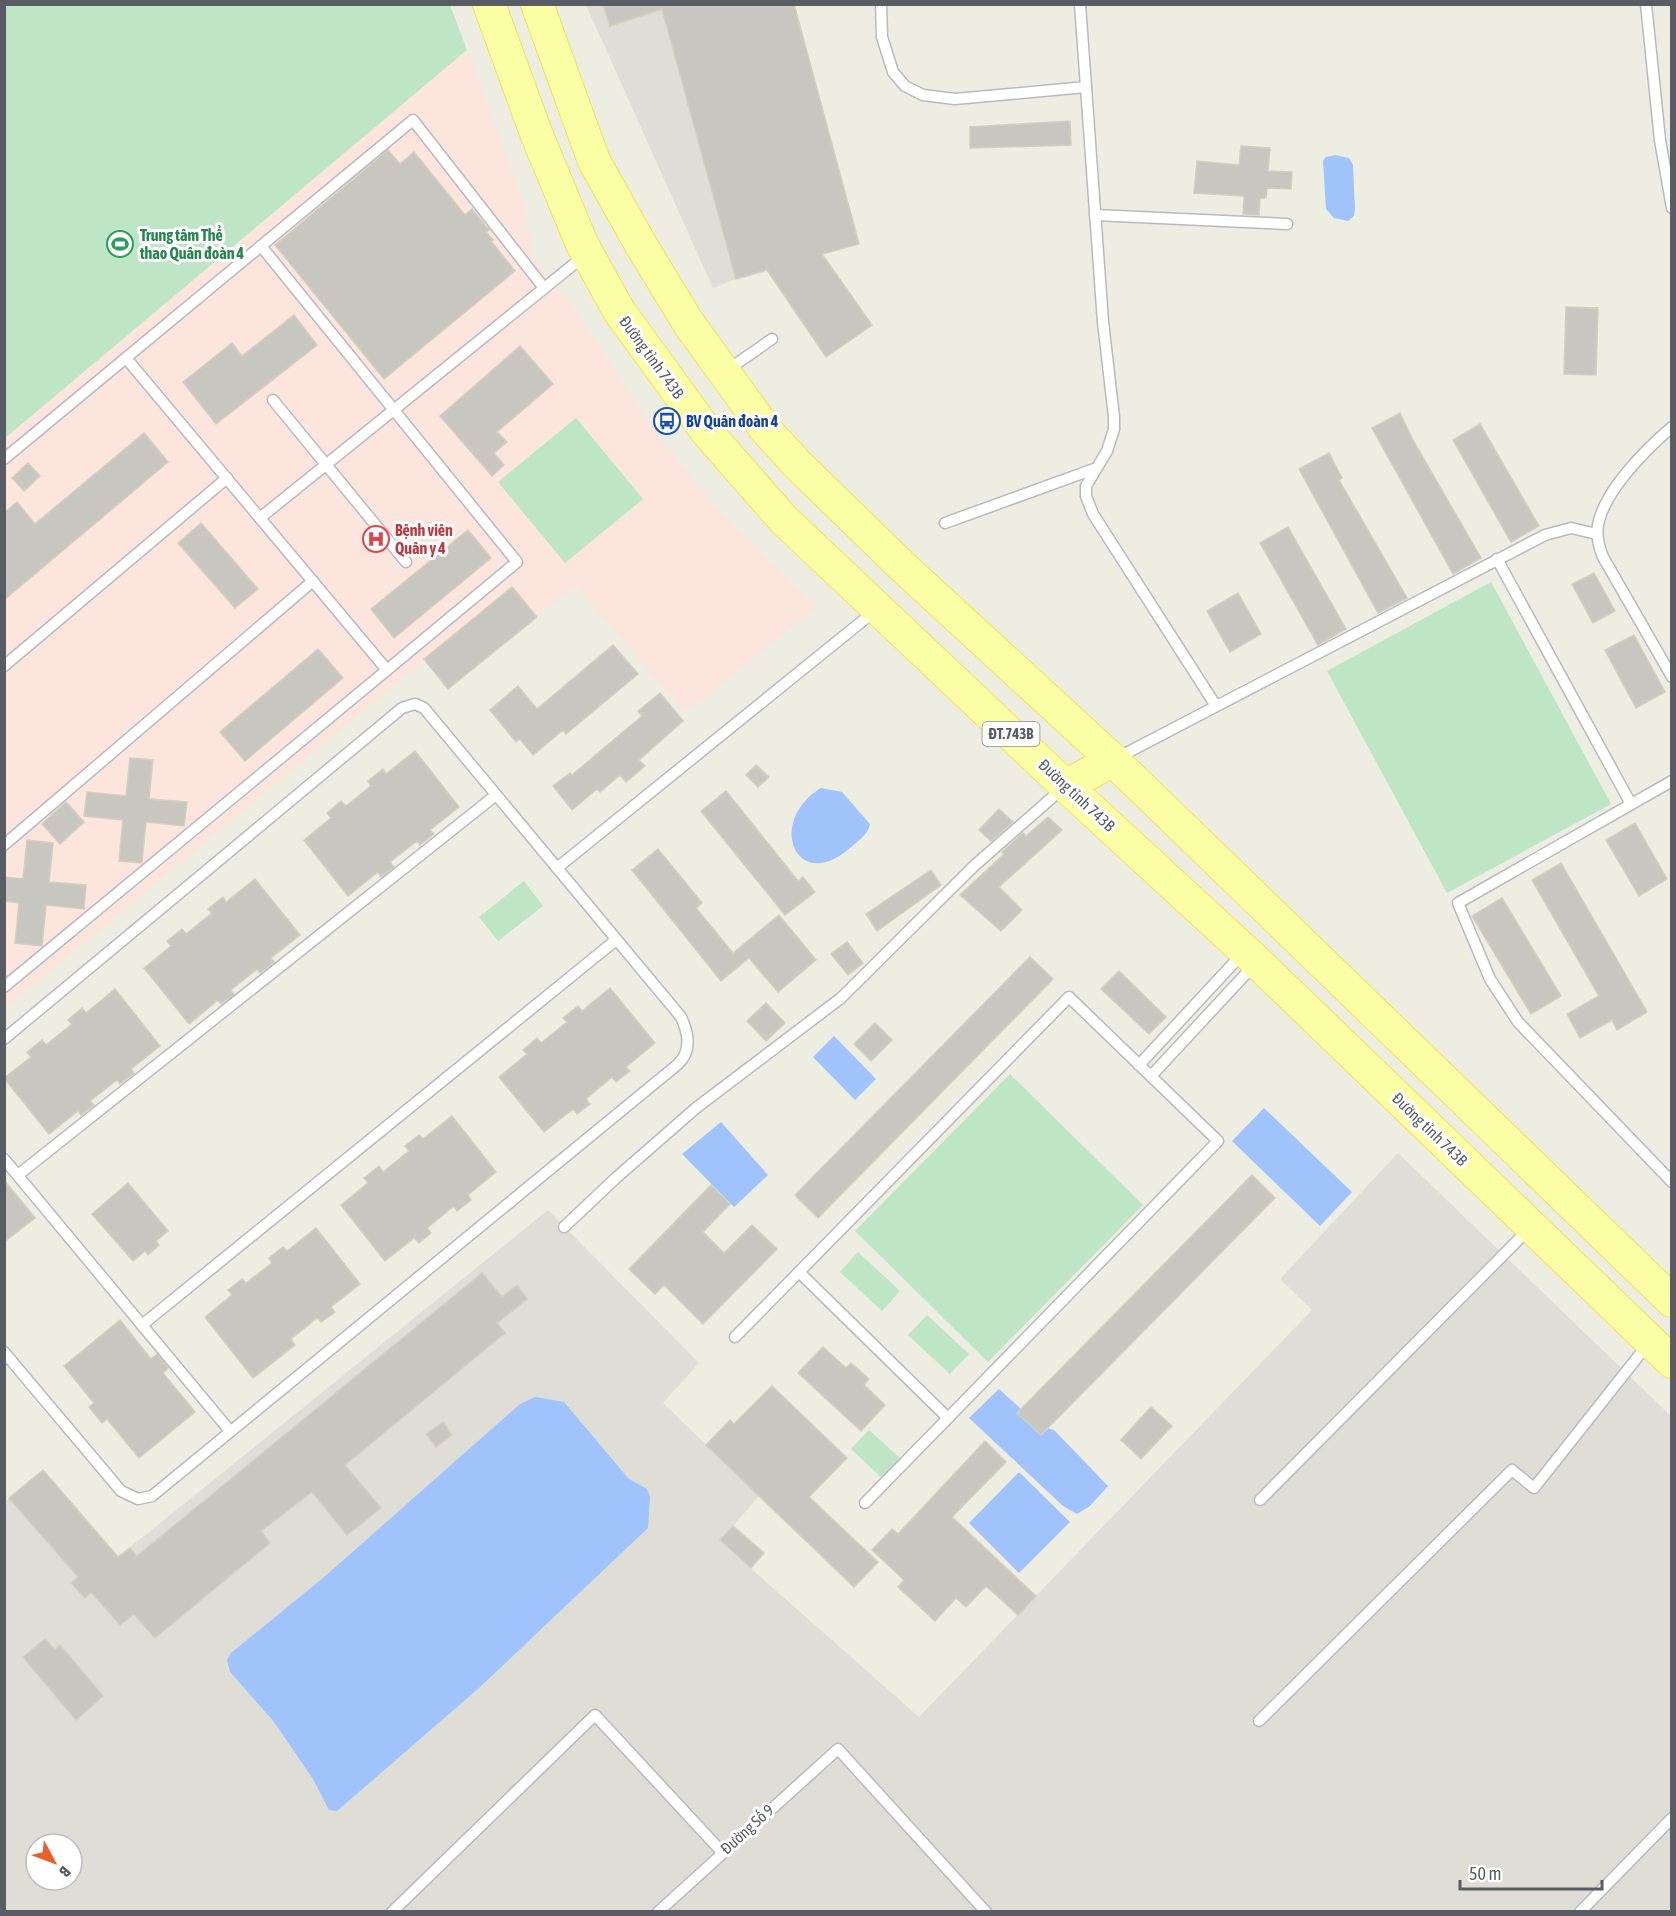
<svg xmlns="http://www.w3.org/2000/svg" width="1676" height="1916" font-family="'Asap Condensed',sans-serif">
<rect width="100%" height="100%" fill="#edede2"/>
<g fill="#deded6" fill-rule="evenodd">
<path d="M586 5H794L859 244 736 279 713 288Z"/>
<path d="M1398 1153 1671 1416V1911L5 1912V1502L43 1470 118 1557 548 1210 699 1363 663 1403 759 1496 720 1541 919 1717 1312 1310 1280 1279ZM36 1844H72V1880H36Z"/>
</g>
<path fill="#fbe5dd" d="M467 50 525 207 532 255 575 310 657 435 685 470 722 513 816 606 687 712 649 672 576 585 448 689 424 660 5 1009V438Z"/>
<g fill="#bee5c5">
<path d="M5 4 450 5 467 50 5 438Z"/>
<path d="M576 418 643 499 565 563 498 482Z"/>
<path d="M1491 582 1611 804 1447 893 1327 671Z"/>
<path d="M524 881 543 906 498 941 479 917Z"/>
<path d="M1010 1074 1143 1205 988 1362 855 1231Z"/>
<path d="M858 1252 900 1291 882 1311 840 1272Z"/>
<path d="M927 1315 969 1354 950 1374 908 1335Z"/>
<path d="M869 1430 901 1459 883 1479 851 1449Z"/>
</g>
<g fill="#a0c3fe">
<path d="M1335 155 1349 158 1353 165 1355 210 1354 216 1348 221 1334 218 1326 209 1323 161 1326 157Z"/>
<path d="M821 788 842 792 870 824C868 835 858 841 850 848 796 895 766 821 821 788Z"/>
<path d="M834 1036 876 1079 855 1100 813 1057Z"/>
<path d="M1264 1108 1352 1192 1320 1226 1232 1141Z"/>
<path d="M721 1122 768 1175 734 1207 682 1154Z"/>
<path d="M999 1389 1021 1409 1018 1413 1040 1435 1047 1428 1054 1430 1108 1486 1090 1506 1077 1514 1063 1506 969 1418Z"/>
<path d="M535 1397 564 1402 629 1479 647 1489 650 1497 648 1528 479 1688 337 1811 329 1810 313 1779 274 1722 230 1672 227 1660 231 1653 323 1578 520 1404Z"/>
<path d="M1019 1472 1070 1522 1019 1573 969 1523Z"/>
</g>
<g fill="#c8c7bf" stroke="#d2cfc0" stroke-width="1.5">
<path d="M603 4H794L859 244 822 254 872 325 826 357 767 270 736 279 662 9 610 26Z"/>
<path d="M1070 121 1071 145 970 148V127Z"/>
<path d="M1241 146 1270 148 1268 171 1292 172 1291 189 1267 188 1266 198H1260L1259 215 1243 214 1244 196 1194 193 1197 161 1239 165Z"/>
<path d="M388 150 400 164 414 152 465 215 472 209 489 230 486 232 493 240 491 241 515 271 384 379 275 245Z"/>
<path d="M1566 307 1598 308 1596 375 1564 374Z"/>
<path d="M294 315 317 345 216 424 183 382 232 343 242 356Z"/>
<path d="M520 346 553 384 497 432 507 442 494 453 504 465 492 476 440 416Z"/>
<path d="M1400 413 1413 440 1481 558 1453 574 1372 428Z"/>
<path d="M1480 424 1539 526 1511 542 1453 440Z"/>
<path d="M144 433 168 462 4 600V513L17 502 35 524Z"/>
<path d="M1329 453 1342 478 1339 480 1407 598 1378 613 1299 469Z"/>
<path d="M28 463 40 476 24 491 12 478Z"/>
<path d="M201 523 258 589 235 608 178 543Z"/>
<path d="M1288 527 1346 629 1318 645 1260 543Z"/>
<path d="M468 530 491 558 394 638 371 609Z"/>
<path d="M1594 573 1615 611 1593 623 1572 584Z"/>
<path d="M512 587 537 617 448 689 424 659Z"/>
<path d="M1238 593 1261 634 1230 652 1207 611Z"/>
<path d="M1634 635 1665 692 1636 708 1605 650Z"/>
<path d="M613 645 638 674 566 734 563 730 533 755 520 739 516 742 490 710 518 686 537 709Z"/>
<path d="M318 649 343 678 245 761 220 732Z"/>
<path d="M660 693 683 721 639 760 645 766 626 782 620 775 600 792 597 789 572 810 553 786 570 773 572 775 642 716 638 711Z"/>
<path d="M415 751 459 807 430 830 434 834 420 845 417 841 390 862 394 867 381 877 378 872 348 896 304 840 331 818 327 813 341 801 346 806 371 786 368 781 383 769 386 774Z"/>
<path d="M130 758 153 760 149 799 187 802 184 826 146 822 142 863 119 861 123 820 84 816 87 792 126 796Z"/>
<path d="M756 765 769 777 758 787 746 775Z"/>
<path d="M726 791 798 881 803 877 815 892 785 915 701 811Z"/>
<path d="M66 802 84 822 60 844 42 824Z"/>
<path d="M999 809 1013 822 991 841 979 830Z"/>
<path d="M1048 817 1062 830 999 887 1022 910 1001 931 960 895 1004 854 1002 852 1023 833 1026 836Z"/>
<path d="M1635 823 1667 879 1639 896 1606 840Z"/>
<path d="M27 840 53 843 49 882 86 885 84 909 46 905 42 946 15 943 19 903 4 901V877L23 879Z"/>
<path d="M658 849 702 903 696 908 733 953 779 915 816 960 778 992 749 958 721 981 632 870Z"/>
<path d="M1561 863 1647 1012 1617 1030 1612 1020 1580 1038 1567 1014 1599 996 1532 880Z"/>
<path d="M931 870 941 885 877 931 866 914Z"/>
<path d="M255 879 300 935 271 958 274 962 260 973 257 969 231 990 234 994 221 1004 218 1000 189 1024 144 968 171 946 167 941 182 929 186 934 212 913 208 909 223 897 226 902Z"/>
<path d="M1502 898 1561 996 1531 1014 1472 916Z"/>
<path d="M847 942 863 963 848 975 831 954Z"/>
<path d="M1030 957 1053 979 818 1218 795 1195Z"/>
<path d="M1119 971 1166 1017 1149 1034 1101 989Z"/>
<path d="M610 988 655 1043 626 1067 630 1071 616 1082 612 1077 586 1099 590 1104 577 1114 573 1109 544 1132 499 1077 527 1054 523 1050 537 1038 541 1043 567 1022 563 1018 578 1006 582 1011Z"/>
<path d="M115 989 160 1046 131 1069 134 1073 120 1084 117 1080 90 1101 94 1105 81 1115 78 1111 49 1134 4 1078 31 1057 27 1052 42 1040 46 1045 72 1024 68 1020 82 1008 86 1013Z"/>
<path d="M766 1003 785 1023 766 1041 747 1021Z"/>
<path d="M875 1023 892 1040 871 1061 854 1044Z"/>
<path d="M452 1116 496 1172 468 1195 471 1200 457 1211 454 1206 427 1228 431 1233 419 1243 414 1238 385 1261 341 1205 368 1183 364 1178 379 1166 383 1172 409 1151 405 1146 419 1135 423 1139Z"/>
<path d="M1252 1175 1275 1198 1041 1435 1017 1413Z"/>
<path d="M4 1180 35 1218 4 1242Z"/>
<path d="M128 1183 168 1231 156 1241 159 1245 148 1255 145 1251 133 1261 92 1214Z"/>
<path d="M711 1185 730 1204 703 1232 724 1253 752 1225 777 1249 703 1324 664 1285 655 1294 629 1269Z"/>
<path d="M316 1228 360 1284 331 1307 335 1312 321 1322 317 1318 291 1339 295 1345 253 1378 205 1317 232 1295 228 1290 242 1279 246 1283 272 1263 269 1258 283 1247 287 1251Z"/>
<path d="M482 1273 502 1297 517 1285 527 1299 497 1323 505 1333 345 1465 381 1508 347 1535 312 1492 261 1531 270 1543 155 1638 134 1614 120 1625 91 1592 85 1598 71 1583 78 1577 9 1498 43 1470 118 1557 130 1548 137 1556Z"/>
<path d="M120 1320 151 1359 157 1354 168 1368 163 1373 195 1412 139 1458 107 1419 102 1423 89 1407 94 1403 64 1366Z"/>
<path d="M823 1347 846 1368 851 1363 869 1379 864 1385 885 1405 861 1431 798 1373Z"/>
<path d="M772 1386 847 1458 809 1497 878 1562 854 1587 706 1445 730 1420 734 1424Z"/>
<path d="M1151 1407 1172 1426 1141 1459 1121 1440Z"/>
<path d="M443 1422 452 1435 436 1447 426 1434Z"/>
<path d="M985 1441 1006 1462 952 1517 1036 1596 1018 1615 986 1586 966 1607 956 1598 935 1621 898 1587 904 1580 872 1550 892 1529 898 1534Z"/>
<path d="M733 1526 764 1553 751 1568 720 1540Z"/>
<path d="M45 1639 55 1650 60 1645 103 1696 76 1720 23 1657Z"/>
</g>
<g fill="none" stroke-linecap="round" stroke-linejoin="round">
<defs>
<g id="lane">
<path d="M881 4 882 37 893 72 905 86 923 95 955 99 1086 87"/>
<path d="M1080 4 1103 322 1114 417V429L1107 451 1086 486V496L1093 514 1216 706"/>
<path d="M1646 4 1660 140 1672 208"/>
<path d="M1095 215 1287 224"/>
<path d="M261 246 517 562 387 670"/>
<path d="M726 371 772 339"/>
<path d="M273 400 406 562"/>
<path d="M1672 427C1646 449 1604 491 1598 525 1596 536 1599 547 1603 557L1672 677"/>
<path d="M4 459 413 120 544 288"/>
<path d="M260 518 584 256"/>
<path d="M945 523 1094 469"/>
<path d="M1497 559 1631 804"/>
<path d="M4 666 227 478"/>
<path d="M1115 759 1545 535 1571 528 1597 534"/>
<path d="M1672 781 1458 903 1490 979 1518 1022 1672 1182"/>
<path d="M4 845 313 581"/>
<path d="M557 868 876 610"/>
<path d="M4 987 387 670 126 358"/>
<path d="M1069 997 1218 1141 948 1418 799 1272Z"/>
<path d="M4 1039 402 708 415 704 424 708 681 1017C689 1034 692 1052 677 1065L152 1496 138 1499 121 1491 4 1352"/>
<path d="M1139 1065 1243 953"/>
<path d="M1151 1076 1255 964"/>
<path d="M4 1159 230 1431"/>
<path d="M18 1175 496 795"/>
<path d="M564 1227 617 1177 696 1108 841 998 974 866 1063 788"/>
<path d="M142 1325 616 940"/>
<path d="M735 1337 799 1272"/>
<path d="M1260 1500 1529 1229"/>
<path d="M865 1503 948 1418"/>
<path d="M1259 1721 1512 1470 1534 1488 1648 1344"/>
<path d="M392 1912 595 1715 722 1852"/>
<path d="M658 1912 838 1749 986 1912"/>
<path d="M1580 1912 1672 1818"/>
</g>
<g id="primary">
<path d="M489 4 536 133 582 244 619 311 707 432 783 519 1055 776 1257 962 1672 1362"/>
<path d="M537 4 594 161 641 245 689 324 766 430 797 464 903 567 1113 760 1672 1301"/>
<path d="M1066 786 1113 760"/>
</g>
</defs>
<use href="#lane" stroke="#b9bac1" stroke-width="13"/>
<use href="#primary" stroke="#f0e357" stroke-width="34"/>
<use href="#lane" stroke="#fff" stroke-width="10"/>
<use href="#primary" stroke="#fcfea5" stroke-width="32"/>
</g>
<defs>
<symbol id="stadium-ring" viewBox="-11 -11 22 22"><circle r="9.5" fill="#fff" stroke="#2e9e5b" stroke-width="1.5"/><path d="M0-5a6.5 5 0 1 0 0 10a6.5 5 0 1 0 0-10ZM-3.5-1.8h7v3.6h-7Z" fill="#2e9e5b"/></symbol>
<symbol id="bus-ring" viewBox="-11 -11 22 22"><circle r="9.5" fill="#fff" stroke="#1a4fb4" stroke-width="1.5"/><path d="M-5-6H5V4H4V6H2V4H-2V6H-4V4H-5ZM-3.5-4V0h7V-4ZM-3.5 1.2v1.5H-2V1.2ZM2 1.2v1.5H3.5V1.2Z" fill="#1a4fb4"/></symbol>
<symbol id="hospital-ring" viewBox="-11 -11 22 22"><circle r="9.5" fill="#fff" stroke="#e0444e" stroke-width="1.5"/><path d="M-5-5h3v3.5h4V-5h3V5h-3V1.5h-4V5h-3Z" fill="#e0444e"/></symbol>
</defs>
<g fill-rule="evenodd">
<use href="#stadium-ring" x="105" y="229" width="30" height="30"/>
<use href="#bus-ring" x="652" y="406" width="30" height="30"/>
<use href="#hospital-ring" x="361" y="524" width="30" height="30"/>
</g>
<g text-anchor="middle" stroke-width="6" stroke-linejoin="round" paint-order="stroke">
<rect fill="#fff" stroke="#8c8d92" stroke-width="1.5" x="982.5" y="722" width="57" height="24" rx="4.5"/>
<g font-size="15" font-weight="bold" fill="#5a5c63">
<text x="1011" y="739">ĐT.743B</text>
</g>
<g font-size="16" font-weight="bold" fill="#27864d" stroke="#fff" text-anchor="start">
<text x="140" y="241">Trung tâm Thể<tspan x="140" dy="18">thao Quân đoàn 4</tspan></text>
</g>
<g font-size="16" fill="#5a5c63" stroke="#fff">
<text transform="translate(652 357) rotate(54)" y="6">Đường tỉnh 743B</text>
<text transform="translate(1077 795) rotate(43)" y="6">Đường tỉnh 743B</text>
<text transform="translate(1430 1129) rotate(44)" y="6">Đường tỉnh 743B</text>
<text transform="translate(747 1829) rotate(-42)" y="6">Đường Số 9</text>
</g>
<g font-size="16" font-weight="bold" fill="#164399" stroke="#fff" text-anchor="start">
<text x="686" y="427">BV Quân đoàn 4</text>
</g>
<g font-size="16" font-weight="bold" fill="#be3a42" stroke="#fff" text-anchor="start">
<text x="395" y="536">Bệnh viên<tspan x="395" dy="18">Quân y 4</tspan></text>
</g>
</g>
<rect width="1676" height="1916" fill="none" stroke="#5a5c63" stroke-width="12"/>
<g transform="translate(54 1862) rotate(131)"><circle r="28" fill="#ffffff" stroke="#bdbec1" stroke-width="1.5"/>
<path d="M0-4.5L10 22L0 15L-10 22Z" fill="#e85f2d"/>
<text y="-9" font-size="16" font-weight="bold" text-anchor="middle" fill="#5a5c63">B</text>
</g>
<path d="M1460 1880v9h142v-9" fill="none" stroke="#5a5c63" stroke-width="3"/>
<text x="1469" y="1880" font-size="18" fill="#5a5c63" stroke="#ffffff" stroke-width="4.5" paint-order="stroke">50 m</text>
</svg>
